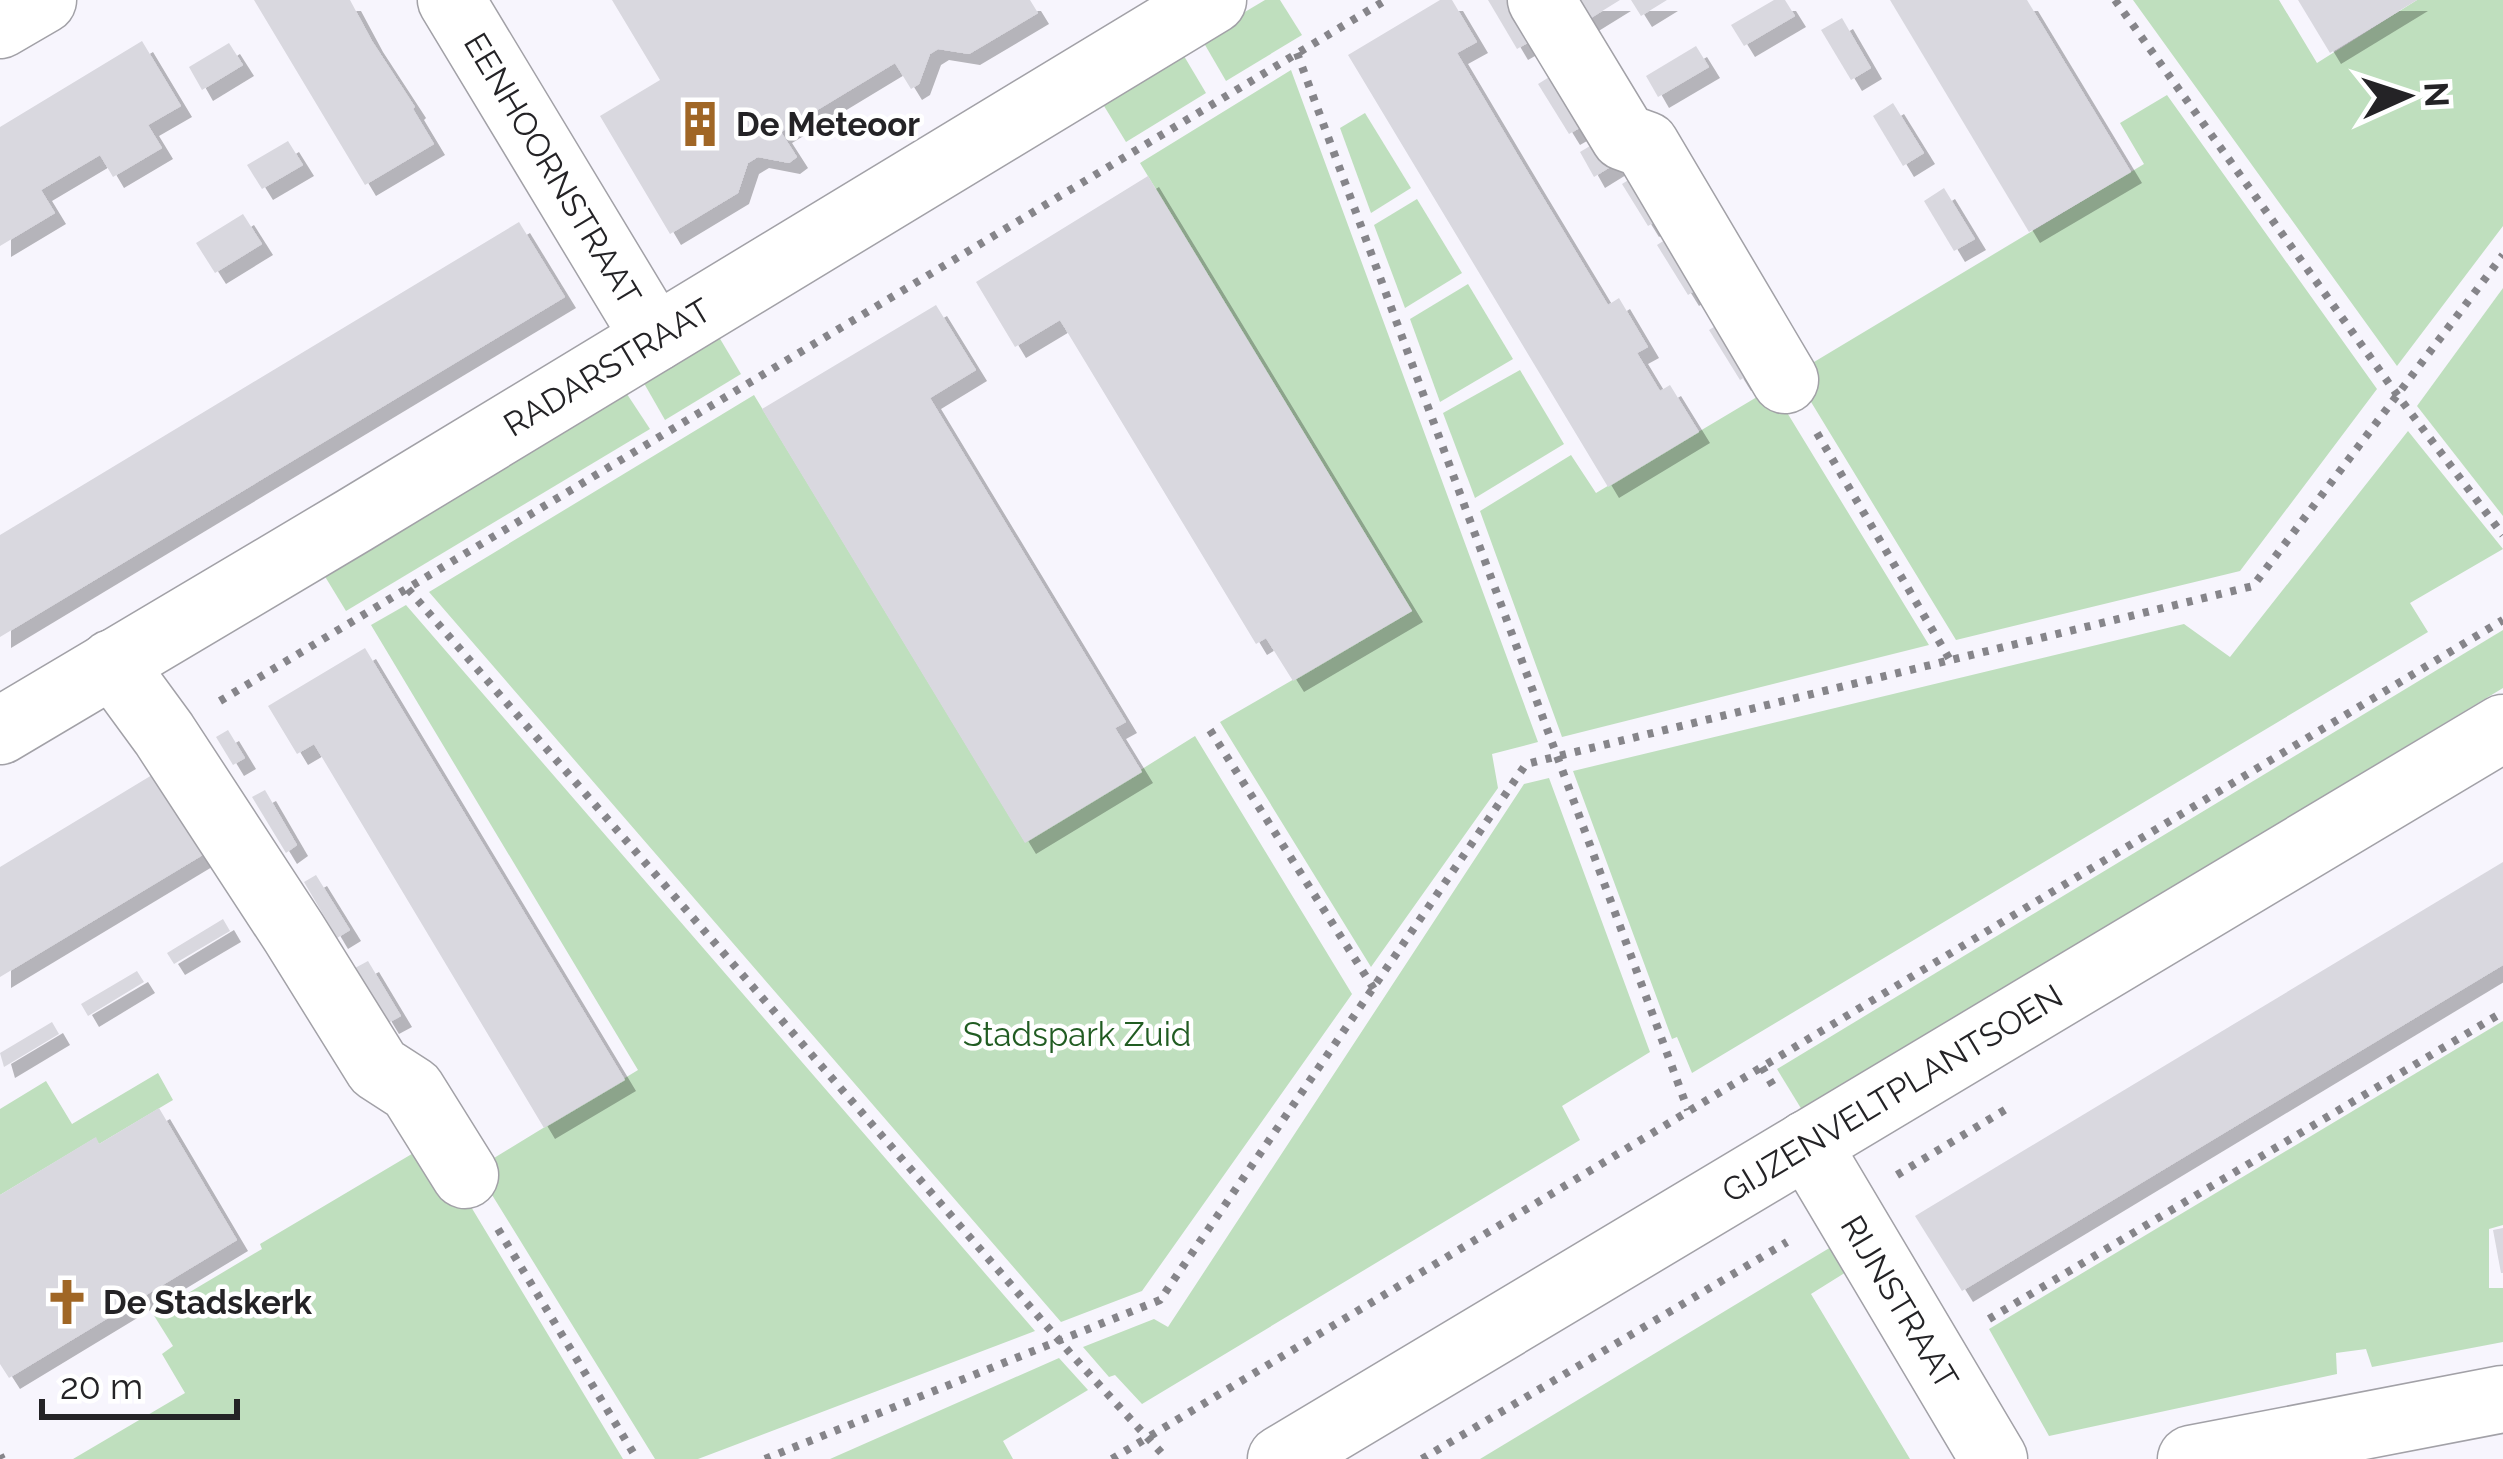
<svg xmlns="http://www.w3.org/2000/svg" width="2503" height="1459" font-family="Raleway,sans-serif">
<defs>
<filter id="shadow"><feDropShadow dx="11" dy="11" stdDeviation="0" flood-color="#0004"/></filter>
</defs>
<rect width="100%" height="100%" fill="#f7f5fd"/>
<g fill="#bfdfbe">
<path d="M1265 0H1280L1302 35 1226 81 1201 38Z"/>
<path d="M2133 0H2279L2317 63 2417 0H2503V226L2397 366Z"/>
<path d="M1181 51 1206 93 1126 142 1101 101Z"/>
<path d="M1291 70 1538 742 1492 754 1498 788 1371 967 1220 722 1412 611 1140 163Z"/>
<path d="M2167 95 2377 389 2240 571 1956 640 1794 374 2144 164 2120 123Z"/>
<path d="M1365 113 1411 188 1371 213 1340 128Z"/>
<path d="M1417 199 1462 273 1405 308 1374 225Z"/>
<path d="M1468 284 1513 359 1440 402 1410 319Z"/>
<path d="M2503 288V516L2417 406Z"/>
<path d="M716 332 741 374 665 420 641 378Z"/>
<path d="M1520 370 1564 444 1475 498 1443 413Z"/>
<path d="M623 388 650 429 346 611 321 570Z"/>
<path d="M1772 388 1929 645 1562 737 1480 511 1571 455 1596 493Z"/>
<path d="M754 395 1025 842 1195 736 1352 994 1142 1291 1061 1322 429 592Z"/>
<path d="M2408 431 2503 549 2410 603 2428 632 1692 1073 1677 1037 1672 1039 1573 771 2184 624 2230 657Z"/>
<path d="M406 605 1035 1331 698 1459H655L476 1169 638 1070 371 625Z"/>
<path d="M2503 630V688L1802 1110 1777 1069Z"/>
<path d="M1549 778 1650 1052 1562 1106 1580 1140 1142 1404 1115 1375 1109 1377 1083 1347 1154 1319 1168 1327 1524 784Z"/>
<path d="M2503 1021V1225L2489 1229V1288H2503V1342L2372 1367 2366 1349 2336 1353 2337 1374 2049 1436 1989 1329Z"/>
<path d="M158 1073 173 1100 99 1144 95 1138 0 1195V1109L46 1081 72 1124Z"/>
<path d="M432 1142 623 1459H73L185 1393 162 1354 173 1346 153 1314 262 1249 260 1244Z"/>
<path d="M1836 1244 1851 1269 1811 1294 1910 1459H1480Z"/>
<path d="M1059 1358 1088 1390 1003 1441 1013 1459H830Z"/>
</g>
<g fill="#d9d8df" filter="url(#shadow)">
<path d="M254 0H350L372 41 415 107 413 109 434 144 365 185Z"/>
<path d="M612 0H1030L1038 13 969 54 938 49 930 54 919 84 911 89 895 63 781 132 797 157 789 163 758 157 748 163 738 193 670 234 600 116 660 80Z"/>
<path d="M1440 0H1452L1477 42 1457 53 1532 179 1608 305 1619 298 1648 347 1637 353 1660 391 1670 385 1699 432 1608 487 1348 55Z"/>
<path d="M1488 0H1516L1538 37 1517 49Z"/>
<path d="M1573 0H1620L1586 21Z"/>
<path d="M1631 0H1667L1641 16Z"/>
<path d="M1774 0H1785L1795 16 1744 46 1731 25Z"/>
<path d="M1890 0H2027L2131 172 2029 232Z"/>
<path d="M2298 0H2417L2330 53Z"/>
<path d="M1842 18 1871 68 1851 80 1821 30Z"/>
<path d="M142 41 181 106 148 125 162 148 113 177 100 155 41 190 55 213 0 246V127Z"/>
<path d="M229 43 243 65 202 90 189 67Z"/>
<path d="M1696 46 1709 67 1658 97 1646 76Z"/>
<path d="M1559 71 1590 122 1569 134 1538 84Z"/>
<path d="M1893 103 1924 153 1903 166 1873 116Z"/>
<path d="M1600 140 1615 164 1594 177 1580 152Z"/>
<path d="M288 141 303 165 262 189 247 165Z"/>
<path d="M1643 171 1668 214 1648 226 1622 184Z"/>
<path d="M1148 176 1412 611 1293 681 1266 638 1256 644 1060 320 1015 347 976 282Z"/>
<path d="M1944 188 1975 239 1954 251 1924 201Z"/>
<path d="M243 214 262 244 215 273 196 243Z"/>
<path d="M519 222 565 297 0 637V535Z"/>
<path d="M1679 231 1708 282 1688 295 1657 245Z"/>
<path d="M936 305 976 370 930 398 1126 722 1115 728 1142 772 1025 843 762 409Z"/>
<path d="M1730 317 1761 368 1740 380 1709 330Z"/>
<path d="M365 648 625 1080 544 1128 314 744 297 754 268 706Z"/>
<path d="M228 730 245 758 233 765 216 737Z"/>
<path d="M157 772 206 853 0 977V867Z"/>
<path d="M265 790 297 845 286 853 252 797Z"/>
<path d="M2503 862V965L1962 1291 1915 1216Z"/>
<path d="M316 875 350 930 337 938 304 882Z"/>
<path d="M223 919 230 931 174 964 167 953Z"/>
<path d="M368 961 401 1016 388 1023 355 968Z"/>
<path d="M137 971 144 982 88 1016 81 1004Z"/>
<path d="M52 1022 59 1034 4 1067 0 1053Z"/>
<path d="M159 1108 237 1240 9 1378 0 1364V1195L96 1137 99 1144Z"/>
<path d="M2503 1228V1273H2501L2493 1230Z"/>
</g>
<g fill="none" stroke-linecap="round" stroke-linejoin="round">
<defs>
<g id="minor">
<path d="M451 0 655 338"/>
<path d="M1541 0 1624 137 1646 145 1785 380"/>
<path d="M0 25 43 0"/>
<path d="M112 663 164 734 294 933 378 1068 412 1090 465 1175"/>
<path d="M0 731 355 520 1213 0"/>
<path d="M1807 1144 1994 1459"/>
<path d="M1281 1459 2503 728"/>
<path d="M2191 1459 2503 1399"/>
</g>
</defs>
<use href="#minor" stroke="#a2a1a7" stroke-width="69"/>
<g stroke="#86858a" stroke-width="8" stroke-dasharray="6 9" stroke-linecap="butt">
<path d="M2115 0 2398 396 2503 535"/>
<path d="M1297 53 1688 1110"/>
<path d="M1817 433 1950 660"/>
<path d="M408 589 1071 1354 1167 1459"/>
<path d="M220 701 1386 0"/>
<path d="M1210 730 1374 989"/>
<path d="M1762 1067 1776 1091"/>
<path d="M1897 1175 2008 1108"/>
<path d="M498 1229 637 1459"/>
<path d="M1989 1319 2503 1012"/>
<path d="M0 1455 2 1459"/>
<path d="M765 1459 1160 1300 1526 764 2253 586 2503 255"/>
<path d="M1112 1459 2503 620"/>
<path d="M1422 1459 1787 1242"/>
</g>
<use href="#minor" stroke="#fff" stroke-width="66"/>
</g>
<defs>
<symbol id="building-bare" viewBox="-9 -9 18 18"><path d="M-4-6H4V6H1V3H-1V6H-4ZM-2.5-4.3h1.7v1.8h-1.7ZM.8-4.3h1.7v1.8H.8ZM-2.5-1h1.7V.8h-1.7ZM.8-1h1.7V.8H.8Z" fill="#a06625" stroke="#fff" stroke-width="2.5" paint-order="stroke"/></symbol>
<symbol id="church-bare" viewBox="-9 -9 18 18"><path d="M-1.2-6h2.4v3.5h3.3v2.4h-3.3V6h-2.4V-.1h-3.3v-2.4h3.3Z" fill="#a06625" stroke="#fff" stroke-width="2.5" paint-order="stroke"/></symbol>
</defs>
<g fill-rule="evenodd">
<use href="#building-bare" x="667" y="91" width="66" height="66"/>
<use href="#church-bare" x="34" y="1269" width="66" height="66"/>
</g>
<g text-anchor="middle" stroke-width="9" stroke-linejoin="round" paint-order="stroke">
<g font-size="33" font-weight="bold" fill="#242326" stroke="#fff" text-anchor="start">
<text x="736" y="136">De Meteoor</text>
<text x="103" y="1314">De Stadskerk</text>
</g>
<g font-size="33" fill="#242326" stroke="#fff">
<text transform="translate(553 169) rotate(59)" y="12">EENHOORNSTRAAT</text>
<text transform="translate(607 367) rotate(-31)" y="12">RADARSTRAAT</text>
<text transform="translate(1892 1093) rotate(-31)" y="12">GIJZENVELTPLANTSOEN</text>
<text transform="translate(1900 1302) rotate(59)" y="12">RIJNSTRAAT</text>
</g>
<g font-size="33" fill="#215c22" stroke="#fff">
<text x="1077" y="1046">Stadspark Zuid</text>
</g>
</g>
<g transform="translate(2407 96) rotate(87)" stroke="#ffffff" stroke-width="9" paint-order="stroke">
<path d="M0-9L21 45L0 30L-21 45Z" fill="#242326"/>
<text y="-18" font-size="33" font-weight="bold" text-anchor="middle" fill="#242326">N</text>
</g>
<path d="M42 1399v18h195v-18" fill="none" stroke="#242326" stroke-width="6"/>
<text x="60" y="1399" font-size="36" fill="#242326" stroke="#ffffff" stroke-width="9" paint-order="stroke">20 m</text>
</svg>
